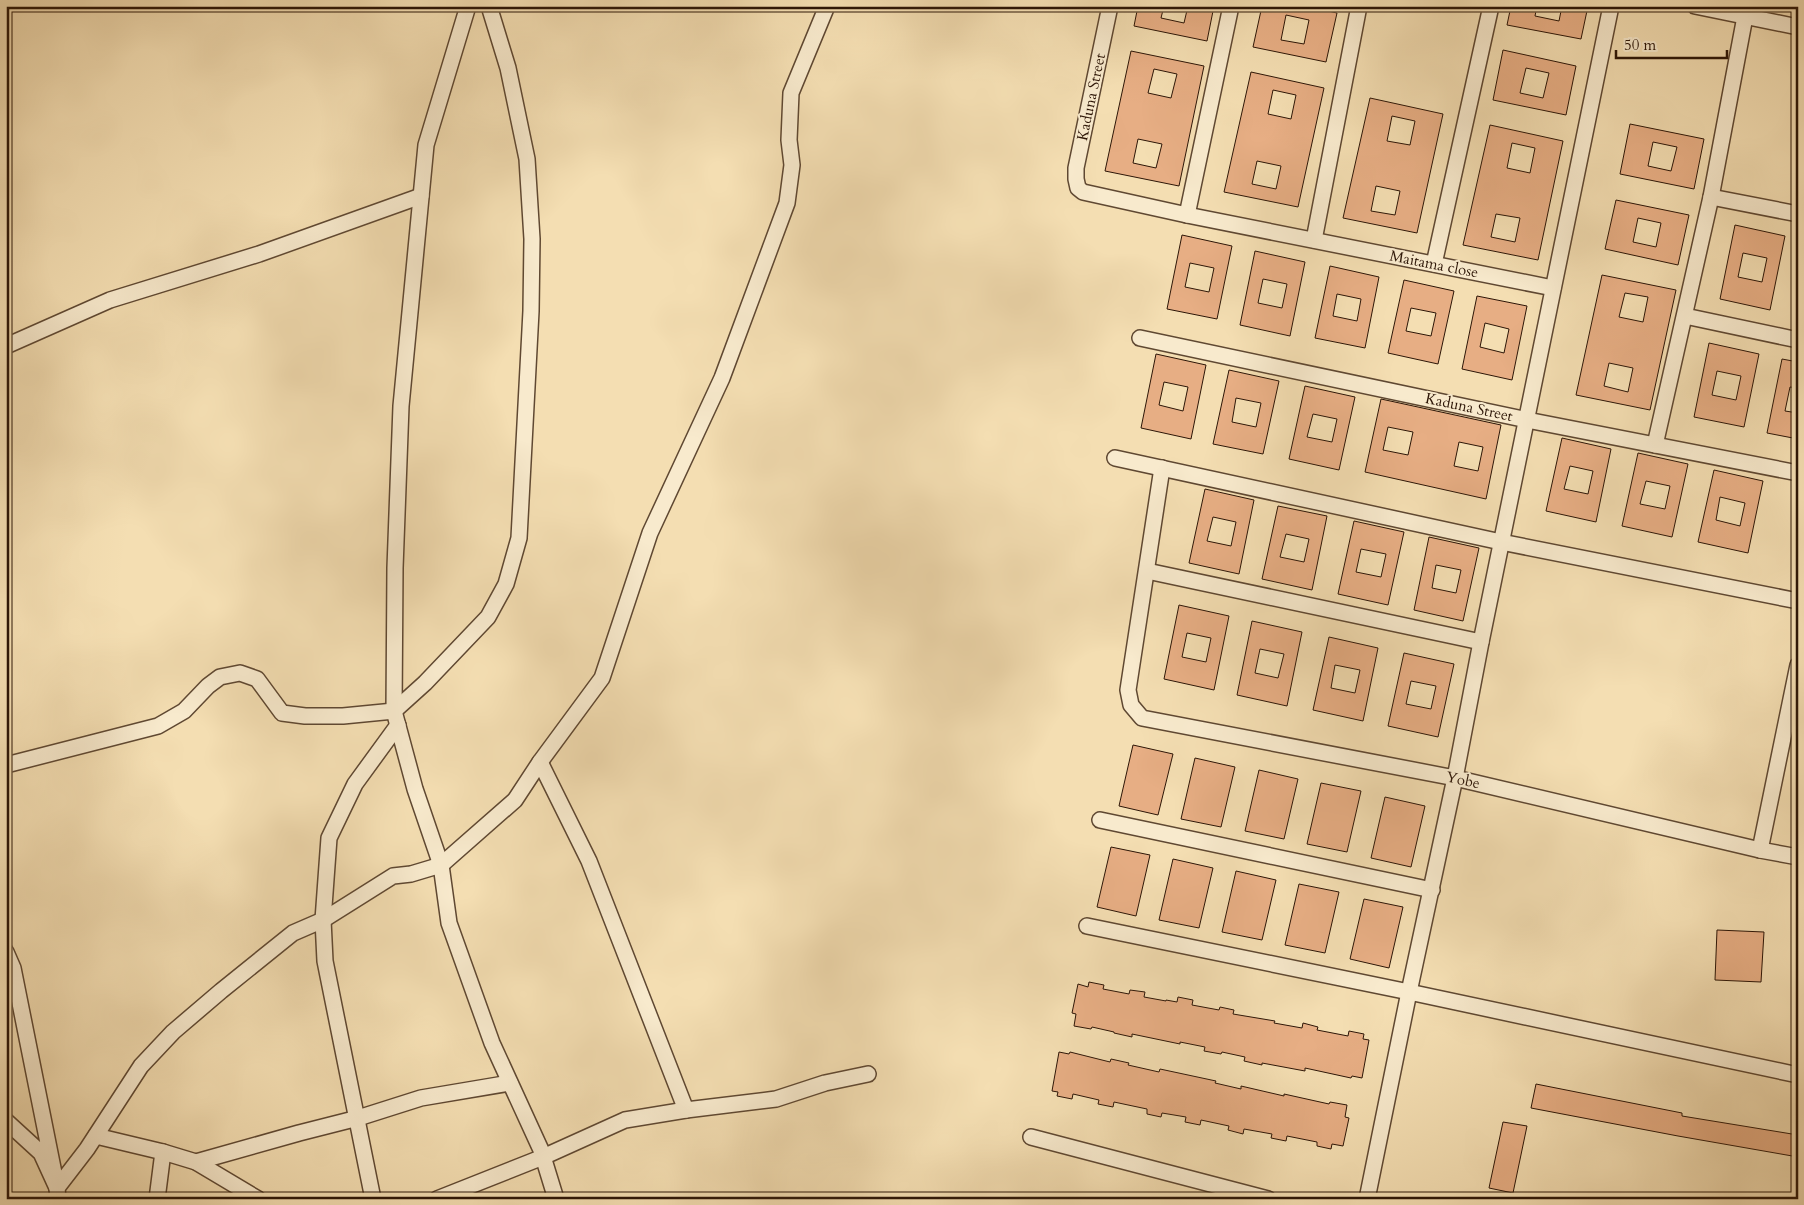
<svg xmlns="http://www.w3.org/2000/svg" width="1804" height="1205" font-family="Cardo,serif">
<rect width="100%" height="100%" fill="#f4deb2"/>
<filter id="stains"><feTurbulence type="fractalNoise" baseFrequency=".004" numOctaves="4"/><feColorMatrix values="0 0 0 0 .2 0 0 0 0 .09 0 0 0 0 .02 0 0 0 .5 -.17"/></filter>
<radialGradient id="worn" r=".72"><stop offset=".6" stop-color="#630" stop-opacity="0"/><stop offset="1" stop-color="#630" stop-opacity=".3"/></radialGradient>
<g fill="#e7ae84" stroke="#2d1607" fill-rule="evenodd">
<path d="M1138 6H1164L1161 18 1184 23 1188 6H1214L1207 41 1134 26Z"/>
<path d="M1262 6H1306L1337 13 1326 62 1253 47ZM1286 15 1309 20 1304 44 1281 40Z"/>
<path d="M1511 6H1537L1535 16 1559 21 1562 6H1588L1581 39 1507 25Z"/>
<path d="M1503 50 1576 66 1566 115 1493 100ZM1526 68 1549 73 1543 98 1520 93Z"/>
<path d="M1131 51 1204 66 1179 186 1105 171ZM1154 69 1177 74 1171 98 1148 93ZM1138 139 1162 144 1156 168 1133 163Z"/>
<path d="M1251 72 1324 88 1298 207 1224 192ZM1273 90 1296 95 1291 119 1268 114ZM1257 161 1281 166 1276 189 1252 184Z"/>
<path d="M1370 98 1443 114 1417 233 1343 218ZM1392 116 1415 121 1410 145 1387 141ZM1376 186 1400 191 1395 215 1371 211Z"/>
<path d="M1630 124 1704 139 1694 189 1620 174ZM1653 142 1677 147 1671 171 1648 166Z"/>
<path d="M1490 125 1563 141 1538 260 1463 245ZM1512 143 1535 148 1530 173 1507 168ZM1496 214 1520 218 1515 242 1491 237Z"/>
<path d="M1616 200 1689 215 1678 265 1605 249ZM1638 218 1661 223 1656 247 1633 242Z"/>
<path d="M1735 225 1785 236 1770 310 1720 299ZM1743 253 1767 258 1762 282 1738 277Z"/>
<path d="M1182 235 1232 246 1217 319 1167 309ZM1190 263 1214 268 1209 292 1185 287Z"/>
<path d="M1255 251 1305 262 1290 336 1240 325ZM1263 279 1287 284 1282 308 1258 303Z"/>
<path d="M1330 266 1379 277 1365 348 1315 338ZM1337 294 1361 299 1357 321 1333 316Z"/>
<path d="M1602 275 1676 290 1650 410 1576 395ZM1625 293 1648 297 1643 322 1619 317ZM1609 363 1633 368 1628 392 1604 386Z"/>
<path d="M1404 280 1454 291 1438 364 1388 353ZM1411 308 1436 313 1431 336 1406 331Z"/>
<path d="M1477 296 1527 306 1512 380 1462 369ZM1485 323 1509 329 1504 353 1480 347Z"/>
<path d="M1709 343 1759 354 1744 427 1694 417ZM1717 371 1741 376 1736 400 1712 395Z"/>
<path d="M1156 354 1206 365 1191 439 1141 428ZM1164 382 1188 387 1183 411 1159 405Z"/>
<path d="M1782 359 1798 362V388L1790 387 1785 411 1798 413V439L1767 433Z"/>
<path d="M1229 370 1279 381 1263 454 1213 444ZM1236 398 1261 403 1256 427 1232 422Z"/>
<path d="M1305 386 1355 397 1339 470 1289 459ZM1313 414 1337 419 1332 442 1307 437Z"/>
<path d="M1381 399 1501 425 1486 499 1365 472ZM1388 427 1413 432 1408 455 1383 450ZM1459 442 1483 447 1478 471 1454 466Z"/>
<path d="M1562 438 1611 449 1596 522 1546 511ZM1570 466 1593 471 1588 494 1564 489Z"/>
<path d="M1638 453 1688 464 1672 537 1622 526ZM1646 481 1670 486 1665 509 1640 504Z"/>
<path d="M1714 470 1763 481 1748 553 1698 542ZM1720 497 1745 503 1740 526 1716 520Z"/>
<path d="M1205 489 1254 500 1239 574 1189 563ZM1213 517 1236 522 1231 546 1207 541Z"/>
<path d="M1278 506 1327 516 1312 590 1262 579ZM1286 534 1309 539 1304 562 1280 557Z"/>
<path d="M1354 521 1404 532 1388 605 1338 594ZM1361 549 1386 554 1381 577 1356 572Z"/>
<path d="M1429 537 1479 548 1463 621 1414 610ZM1436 565 1461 570 1456 593 1432 588Z"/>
<path d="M1179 605 1229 616 1214 690 1164 679ZM1187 633 1211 638 1206 662 1182 657Z"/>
<path d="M1252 621 1302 632 1287 706 1237 695ZM1260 649 1284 654 1278 678 1255 673Z"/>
<path d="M1329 637 1378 648 1363 721 1313 710ZM1335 665 1360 670 1355 693 1331 688Z"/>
<path d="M1404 653 1454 664 1438 737 1388 726ZM1411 681 1436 686 1431 709 1406 704Z"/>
<path d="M1133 745 1173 754 1158 815 1119 806Z"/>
<path d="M1195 758 1235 767 1221 827 1181 819Z"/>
<path d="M1259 770 1298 779 1284 839 1245 831Z"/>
<path d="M1321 783 1361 791 1347 852 1307 844Z"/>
<path d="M1385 797 1425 806 1411 867 1371 858Z"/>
<path d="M1111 847 1150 855 1136 916 1097 907Z"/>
<path d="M1173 859 1213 868 1199 928 1159 920Z"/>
<path d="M1236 871 1276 880 1262 940 1222 932Z"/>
<path d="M1299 884 1339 892 1325 953 1285 945Z"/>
<path d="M1364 899 1403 907 1389 968 1350 959Z"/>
<path d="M1717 930 1764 932 1761 982 1715 980Z"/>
<path d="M1089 982 1104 985 1103 989 1129 994 1130 990 1145 992 1144 997 1166 1001V1000L1177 1002 1178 997 1193 1000 1192 1005 1219 1010 1220 1007 1234 1010 1233 1014 1275 1021 1274 1023 1302 1028 1303 1023 1318 1027 1317 1030 1348 1036 1349 1031 1364 1034 1363 1039 1369 1040 1362 1078 1352 1076 1351 1078 1305 1068V1071L1262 1063V1065L1244 1061 1245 1057 1222 1052 1221 1054 1204 1051 1205 1047 1180 1042V1044L1132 1034V1037L1114 1033V1032L1092 1027 1091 1029 1074 1026 1076 1014 1072 1013 1078 984 1088 987Z"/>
<path d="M1059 1052 1069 1054 1070 1052 1110 1062 1111 1059 1129 1063 1128 1065 1159 1072 1160 1069 1216 1081 1215 1083 1241 1089V1086L1284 1096V1094L1329 1104 1330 1102 1347 1105 1345 1117 1349 1118 1343 1146 1332 1144 1331 1149 1317 1146V1142L1287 1136 1286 1141 1271 1138 1272 1134 1244 1129 1243 1134 1228 1130 1229 1126 1201 1120 1200 1125 1185 1122 1186 1117 1162 1113 1161 1117 1147 1114V1109L1114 1102 1113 1107 1098 1104 1099 1100 1073 1094 1072 1099 1057 1096 1058 1092 1052 1091Z"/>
<path d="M1536 1084 1682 1113V1116L1798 1135V1157L1678 1136 1531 1108Z"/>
<path d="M1503 1122 1527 1126 1513 1193 1489 1188Z"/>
</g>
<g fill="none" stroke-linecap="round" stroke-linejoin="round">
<defs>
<g id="minor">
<path d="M468 6 426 145 401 406 395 568 394 711 415 789 441 865 449 923 492 1043 541 1150 556 1199"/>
<path d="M1110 6 1076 168V179L1078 188 1083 192 1187 215 1553 288"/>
<path d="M1695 6 1798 27"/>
<path d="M1711 197 1798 214"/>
<path d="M1187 215 1231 6"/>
<path d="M1314 240 1359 6"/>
<path d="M1434 264 1491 6"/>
<path d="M1685 316 1798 340"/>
<path d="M1140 338 1527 420 1798 473"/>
<path d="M6 346 110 300 259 254 421 196"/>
<path d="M1655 445 1711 197 1747 6"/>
<path d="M1115 458 1501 542 1798 601"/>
<path d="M1162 468 1128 690 1131 705 1142 718 1455 778 1760 850 1798 857"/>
<path d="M1147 571 1481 642"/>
<path d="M540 762 589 861 686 1110"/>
<path d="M6 765 158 726 184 711 208 686 220 677 240 673 257 679 282 713 305 716H343L394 711 425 683 488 617 506 584 519 538 531 311 532 239 527 159 508 68 489 6"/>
<path d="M1100 820 1432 890"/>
<path d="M1760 850 1798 665"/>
<path d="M1087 926 1409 992 1798 1075"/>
<path d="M6 952 13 968 57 1188 41 1153 6 1121"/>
<path d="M96 1136 163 1152 157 1199"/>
<path d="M1031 1137 1268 1199"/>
<path d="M163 1152 196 1162 258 1199"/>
<path d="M196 1162 299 1133 358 1118 421 1098 510 1083"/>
<path d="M58 1199 57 1188 87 1149 141 1066 173 1032 221 991 293 933 323 920 393 876 411 874 441 865 515 800 540 762 602 678 650 533 722 378 787 203 792 165 789 140 791 93 827 6"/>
<path d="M373 1199 325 961 323 920 329 838 355 784 398 725"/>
<path d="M437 1199 543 1157 625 1120 686 1110 776 1099 825 1083 868 1074"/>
<path d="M1367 1199 1409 992 1455 778 1481 642 1611 6"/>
</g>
</defs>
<use href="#minor" stroke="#5f4832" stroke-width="18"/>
<use href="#minor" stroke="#f8eacd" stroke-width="15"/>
</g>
<g text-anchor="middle" stroke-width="4" stroke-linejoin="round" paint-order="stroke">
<g font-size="15" fill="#2d1607" stroke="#f8eacd">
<text transform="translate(1091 97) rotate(-78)" y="5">Kaduna Street</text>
<text transform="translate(1434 264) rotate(11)" y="5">Maitama close</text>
<text transform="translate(1469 407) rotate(12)" y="5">Kaduna Street</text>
<text transform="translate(1463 780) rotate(12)" y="5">Yobe</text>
</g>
</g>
<rect width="1804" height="1205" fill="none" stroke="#f4deb2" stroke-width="25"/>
<rect x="8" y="8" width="1789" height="1190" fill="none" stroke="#2d1607" stroke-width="2.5"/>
<rect x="12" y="12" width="1779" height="1180" fill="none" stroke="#2d1607"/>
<path d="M1616 50v8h111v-8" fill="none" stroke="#2d1607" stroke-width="2.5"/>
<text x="1624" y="50" font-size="15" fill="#2d1607" stroke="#f8eacd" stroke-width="4" paint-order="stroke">50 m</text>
<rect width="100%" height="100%" filter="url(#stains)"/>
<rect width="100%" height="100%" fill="url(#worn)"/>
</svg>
